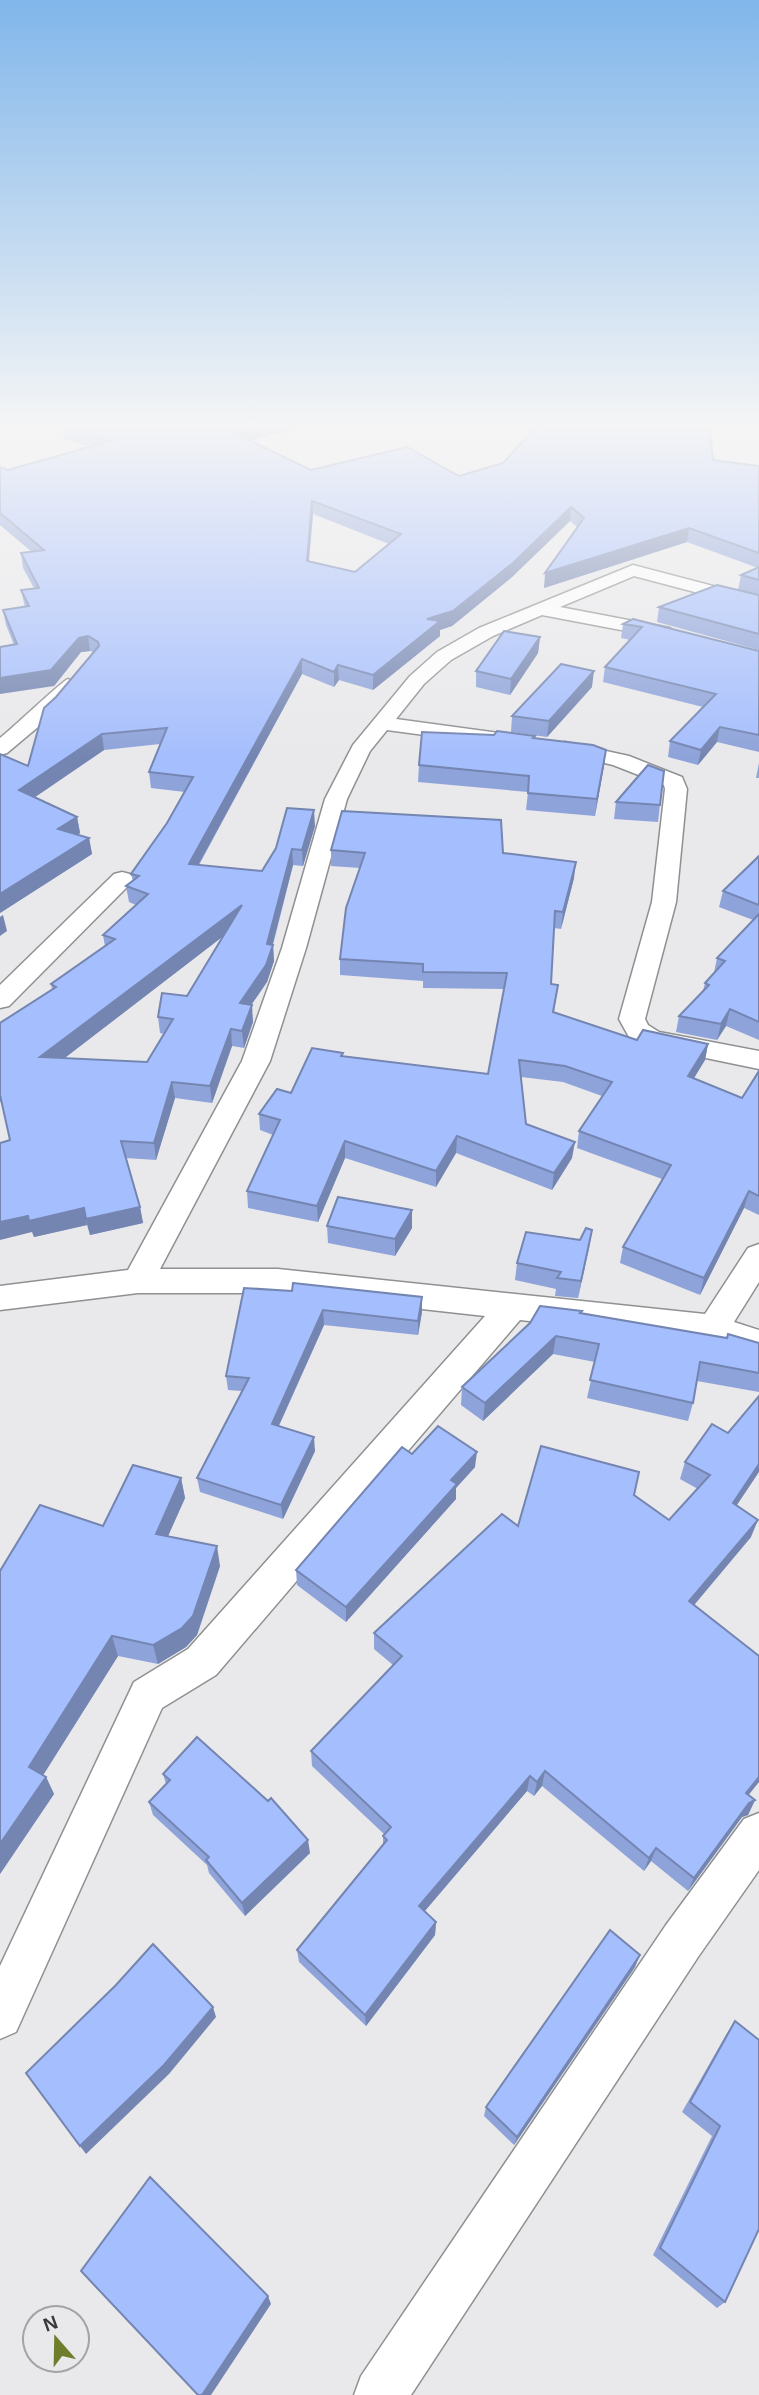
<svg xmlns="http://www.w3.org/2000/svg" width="759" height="2395" font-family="Helvetica,sans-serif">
<rect width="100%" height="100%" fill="#e9e9eb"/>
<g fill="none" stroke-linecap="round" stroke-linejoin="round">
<defs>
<g id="minor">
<path d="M633 565 759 598V609L634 576 560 607 670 628 672 632 670 636 663 638 542 615 493 636 451 660 424 684 396 719 499 733 509 739 499 745 387 730 370 751 347 799 306 948 270 1061 160 1269H278L705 1314 748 1248 759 1244V1282L734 1322 759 1330V1356L713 1341 520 1320 216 1675 162 1708 16 2032 0 2039V1966L134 1682 188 1649 485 1316 278 1293H138L0 1310V1286L128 1270 242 1061 282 948 325 799 353 745 410 676 437 652 479 628Z"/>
<path d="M68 679 78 685 57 711 7 753 0 755V738C11 730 63 680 68 679Z"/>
<path d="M565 742 629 756 682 777 687 789 676 902 645 1019 648 1025 659 1032 759 1051V1069L643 1045 629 1037 619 1019 652 902 665 789 664 785 613 765 558 752 554 748 558 744Z"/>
<path d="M122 872 130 874 134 879 130 884 9 1006 0 1008V985L114 874Z"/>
<path d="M759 1813V1870L698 1957 411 2395H354L361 2376 666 1925 744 1819Z"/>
</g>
</defs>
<use href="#minor" stroke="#8f9091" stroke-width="3"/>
<use href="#minor" fill="#fff" fill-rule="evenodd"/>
</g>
<g fill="#8ea3da" fill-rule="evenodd">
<path d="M73 422H321L250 441 311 470 459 476 713 460 759 466V650L657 622 659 607 750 593 738 590 741 575 758 568 687 542 544 588 577 527 570 521 512 577 452 626 440 630V636L373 690 339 680 334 687 302 674 199 865 262 871 315 826 303 866 293 865 273 945 274 961 267 982 251 1005 253 1022 244 1048 232 1046 212 1103 175 1098 156 1160 126 1158 140 1207 143 1223 90 1235 87 1225 34 1237 2 1102H0V1023L52 989 51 984 105 946 103 935 136 905 129 902 126 886 133 881 131 874 167 823 185 792 151 788 149 772 160 744 104 750 35 797 77 817 80 833 78 835 89 838 92 854 0 913 28 766 56 697 93 652 90 651 81 652 54 686 14 645 6 625 3 610 25 607 21 590 34 588 23 568 21 553 32 552 0 525V467L8 470 89 447 64 439 62 426ZM313 514 389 544 355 572 309 562ZM222 937 187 996 158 1017 160 1033 164 1034 147 1062 64 1058Z"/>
<path d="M623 624 759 651V752L717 742 698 765 668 757 670 741 703 707 603 682 605 667 630 640 621 638Z"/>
<path d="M540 637 538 653 510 695 476 687V671Z"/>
<path d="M592 687 547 737 511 732 512 716Z"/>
<path d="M534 739 606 750 595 816 526 810 528 792 418 782 419 765Z"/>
<path d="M759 763V778H756Z"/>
<path d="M616 802 660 805 658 822 614 819Z"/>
<path d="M331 850 503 853 574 878 561 929 554 928 551 984 558 985 554 1012 637 1040 708 1044 705 1060 693 1079 742 1098 759 1071V1215L744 1208 700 1295 620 1263 623 1247 662 1179 577 1148 579 1131 602 1096 563 1082 521 1077 526 1124 572 1158 552 1190 456 1153 436 1187 345 1158 318 1222 248 1208 247 1191 273 1135 260 1130 259 1114 291 1093 343 1053V1056L488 1074 504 989 423 988V981L340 975V959L360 868 331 866Z"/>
<path d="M759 856V1040L726 1026 717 1040 676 1032 679 1016 703 991 705 983 714 973 717 958 753 920 719 907 723 891Z"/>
<path d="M327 1226 412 1228 395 1256 328 1243Z"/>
<path d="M592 1230 578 1298 555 1296 556 1289 515 1280 517 1263 580 1240Z"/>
<path d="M292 1291 422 1297V1312L418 1335 324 1325 279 1426 315 1451 283 1519 200 1492 197 1478 242 1391 228 1390 226 1376Z"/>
<path d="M582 1311V1313L727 1338 759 1343V1392L697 1381 693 1403 688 1421 587 1398 595 1362 553 1354 483 1421 461 1405 462 1387Z"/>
<path d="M728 1433 737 1505 751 1537 694 1605 749 1795 755 1800 748 1815 742 1817 688 1891 651 1861 644 1871 542 1786 534 1796 527 1791 424 1912 436 1922 435 1935 366 2026 299 1962 297 1950 383 1845V1836L385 1835 312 1766 311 1751 393 1665 374 1649V1633L518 1526 634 1495 669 1520 698 1489 680 1479 685 1462Z"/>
<path d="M412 1454 475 1467 456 1488V1499L346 1622 297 1585 296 1570Z"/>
<path d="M181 1478 185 1498 168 1536 220 1566 197 1635 186 1647 158 1664 118 1656 43 1775 46 1777 54 1794 0 1874 103 1526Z"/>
<path d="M163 1774 310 1853 245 1916 209 1873 207 1865 153 1815 149 1802 166 1784Z"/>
<path d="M635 1967 514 2145 484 2116 486 2107Z"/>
<path d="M735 2021 725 2302 717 2308 653 2255 712 2136 682 2112 727 2033Z"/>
</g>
<g fill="#7485b1">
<path d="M273 422H321L233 445 232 432Z"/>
<path d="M312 501 313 514 307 576V561Z"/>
<path d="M571 507 570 521 512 577 452 626 440 630V636L373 690V675L427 619Z"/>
<path d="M689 528 687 542 544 588 545 573Z"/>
<path d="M88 636 90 651 81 652 54 686 0 694V678L79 638Z"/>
<path d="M540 637 538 653 510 695 511 679Z"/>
<path d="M302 659V674L190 880 189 864Z"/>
<path d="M338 665 339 680 334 687V672Z"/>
<path d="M594 671 592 687 547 737 549 721Z"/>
<path d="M720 727 717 742 698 765 701 750Z"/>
<path d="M102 734 104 750 22 806 19 790Z"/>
<path d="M606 750 604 766 595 816 597 799Z"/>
<path d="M314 810 315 826 303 866 302 850Z"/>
<path d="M77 817 80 833 61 845 58 829Z"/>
<path d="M89 838 92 854 0 913V894Z"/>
<path d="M292 849 293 865 270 954 273 945 274 961 267 982 241 1020 240 1003 267 944Z"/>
<path d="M576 862 574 878 561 929 563 912Z"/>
<path d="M242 905 243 921 44 1074 40 1057Z"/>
<path d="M3 915 7 931 0 936V917Z"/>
<path d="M252 1005 253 1022 244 1048 242 1031Z"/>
<path d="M730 1009 726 1026 717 1040 721 1024Z"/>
<path d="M231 1029 232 1046 212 1103 210 1086Z"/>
<path d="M708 1044 705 1060 685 1093 688 1076Z"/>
<path d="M172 1082 175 1098 156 1160 154 1143Z"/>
<path d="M457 1136 456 1153 436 1187V1171Z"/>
<path d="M345 1141V1158L318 1222 317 1206Z"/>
<path d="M575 1142 572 1158 552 1190 554 1173Z"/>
<path d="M749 1191 744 1208 700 1295 704 1278Z"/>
<path d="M140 1207 143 1223 90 1235 86 1219Z"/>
<path d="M84 1208 87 1225 34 1237 32 1232 0 1240V1222L28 1216Z"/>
<path d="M412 1210V1228L395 1256V1239Z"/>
<path d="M592 1230 589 1248 578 1298 581 1281Z"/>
<path d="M422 1297V1312L418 1335V1321Z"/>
<path d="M323 1310 324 1325 273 1438 272 1424Z"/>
<path d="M556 1336 553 1354 483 1421 485 1403Z"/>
<path d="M314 1437 315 1451 283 1519 281 1505Z"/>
<path d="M477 1452 475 1467 456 1488V1499L346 1622V1607L451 1480Z"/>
<path d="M759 1464V1472L727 1520 733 1503Z"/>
<path d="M181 1478 185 1498 160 1554 156 1534Z"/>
<path d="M758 1520 751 1537 684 1617 689 1601Z"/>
<path d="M217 1546 220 1566 197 1635 186 1647 158 1664 153 1645Z"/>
<path d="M112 1636 118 1656 37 1785 29 1767Z"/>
<path d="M545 1771 542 1786 534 1796 537 1782Z"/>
<path d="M530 1776 527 1791 418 1919 419 1906Z"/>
<path d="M46 1777 54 1794 0 1874V1844Z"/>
<path d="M759 1777V1782L739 1807 746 1793Z"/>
<path d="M755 1800 748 1815 742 1817 688 1891 694 1878 749 1803Z"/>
<path d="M308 1840 310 1853 245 1916 242 1903Z"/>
<path d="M656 1848 651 1861 644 1871 649 1858Z"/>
<path d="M436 1922 435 1935 366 2026 365 2015Z"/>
<path d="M640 1955 635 1967 514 2145 517 2137Z"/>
<path d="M213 2007 216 2017 169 2074 86 2154 80 2146Z"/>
<path d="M268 2296 271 2304 211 2395H202Z"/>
</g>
<g fill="#a5befd" stroke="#7485b1" stroke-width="2" fill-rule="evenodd">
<path d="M73 422H273L232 432 311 470 407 447 459 476 503 463 540 422H709L713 460 759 466V553L689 528 545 573 584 518 571 507 513 563 453 611 427 619 440 621 373 675 338 665 334 672 302 659 189 864 262 871 276 848 287 808 314 810 302 850 292 849 267 944 273 945 266 965 240 1003 252 1005 242 1031 231 1029 210 1086 172 1082 154 1143 121 1141 140 1207 86 1219 84 1208 29 1221 28 1216 0 1222V1143L10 1140 0 1095V1023L56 987 51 984 115 939 103 935 148 894 126 886 139 876 131 874 167 823 193 777 149 772 167 728 102 734 19 790 77 817 58 829 89 838 0 894V754L28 766 44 708 56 697 99 646 98 642 88 636 79 638 51 670 0 678V647L17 644 3 610 29 606 21 590 39 588 21 553 44 550 0 513V467L8 470 110 441 62 426ZM312 501 401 534 355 572 307 561ZM242 905 187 996 162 993 158 1017 173 1019 147 1062 40 1057Z"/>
<path d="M759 567V580L741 575Z"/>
<path d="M717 585 759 595V634L659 607Z"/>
<path d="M633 619 759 651V735L720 727 701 750 670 741 716 694 605 667 642 627 623 624Z"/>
<path d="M504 631 540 637 511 679 476 671Z"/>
<path d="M561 664 594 671 549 721 512 716Z"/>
<path d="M497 731 535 736 533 738 593 745 606 750 597 799 528 793 529 776 419 765 422 732 494 735Z"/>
<path d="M648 765 664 771 660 805 616 802Z"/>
<path d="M342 811 501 820 503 853 576 862 563 912 555 911 551 984 558 985 553 1012 637 1040 643 1030 708 1044 688 1076 742 1098 759 1071V1196L749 1191 704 1278 623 1247 671 1165 579 1131 612 1082 565 1066 519 1060 526 1124 575 1142 554 1173 457 1136 436 1171 345 1141 317 1206 247 1191 280 1120 259 1114 277 1089 291 1093 312 1048 343 1053 341 1056 488 1074 507 973 423 972V964L340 959 346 908 365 853 331 850Z"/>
<path d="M759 856V905L723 891Z"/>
<path d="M759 914V1022L730 1009 721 1024 679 1016 709 985 705 983 725 961 717 958Z"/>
<path d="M338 1197 412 1210 395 1239 327 1226Z"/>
<path d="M586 1228 592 1230 581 1281 557 1278 561 1272 517 1263 526 1232 580 1240Z"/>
<path d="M293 1283 422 1297 418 1321 323 1310 272 1424 314 1437 281 1505 197 1478 249 1378 226 1376 244 1288 292 1291Z"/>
<path d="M540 1306 582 1311 580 1313 727 1338 728 1334 759 1343V1373L700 1362 693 1403 590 1380 599 1344 556 1336 485 1403 462 1387 530 1323Z"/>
<path d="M759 1396V1464L733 1503 758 1520 689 1601 759 1656V1777L746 1793 755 1800 749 1803 694 1878 656 1848 649 1858 545 1771 537 1782 530 1776 419 1906 436 1922 365 2015 297 1950 387 1840 383 1836 391 1827 311 1751 402 1656 374 1633 502 1514 518 1526 541 1446 639 1472 634 1495 669 1520 710 1475 685 1462 712 1424 728 1433Z"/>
<path d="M438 1426 477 1452 451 1480 457 1484 346 1607 296 1570 402 1447 412 1454Z"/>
<path d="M133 1465 181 1478 156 1534 217 1546 193 1616 182 1628 153 1645 112 1636 29 1767 46 1777 0 1844V1571L40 1505 103 1526Z"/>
<path d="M197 1737 268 1801 271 1798 308 1840 242 1903 206 1860 209 1857 149 1802 170 1780 163 1774Z"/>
<path d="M610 1930 640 1955 517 2137 486 2107Z"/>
<path d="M153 1944 213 2007 164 2065 80 2146 26 2073 116 1985Z"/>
<path d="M735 2021 759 2040V2229L725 2302 660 2248 720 2126 690 2102Z"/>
<path d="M150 2177 268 2296 202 2395H198L81 2271Z"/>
</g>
<linearGradient id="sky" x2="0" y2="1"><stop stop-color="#80b6ea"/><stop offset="0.56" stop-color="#f5f5f6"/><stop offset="1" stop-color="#f5f5f6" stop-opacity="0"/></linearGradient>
<rect width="759" height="757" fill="url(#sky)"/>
<g transform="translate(56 2339) rotate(340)"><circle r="33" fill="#e9e9eb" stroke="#a3a3a5" stroke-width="2"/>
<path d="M0-5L12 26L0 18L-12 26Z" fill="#6f7e2c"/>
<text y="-10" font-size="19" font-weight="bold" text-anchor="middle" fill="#3a3a3b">N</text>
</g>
</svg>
